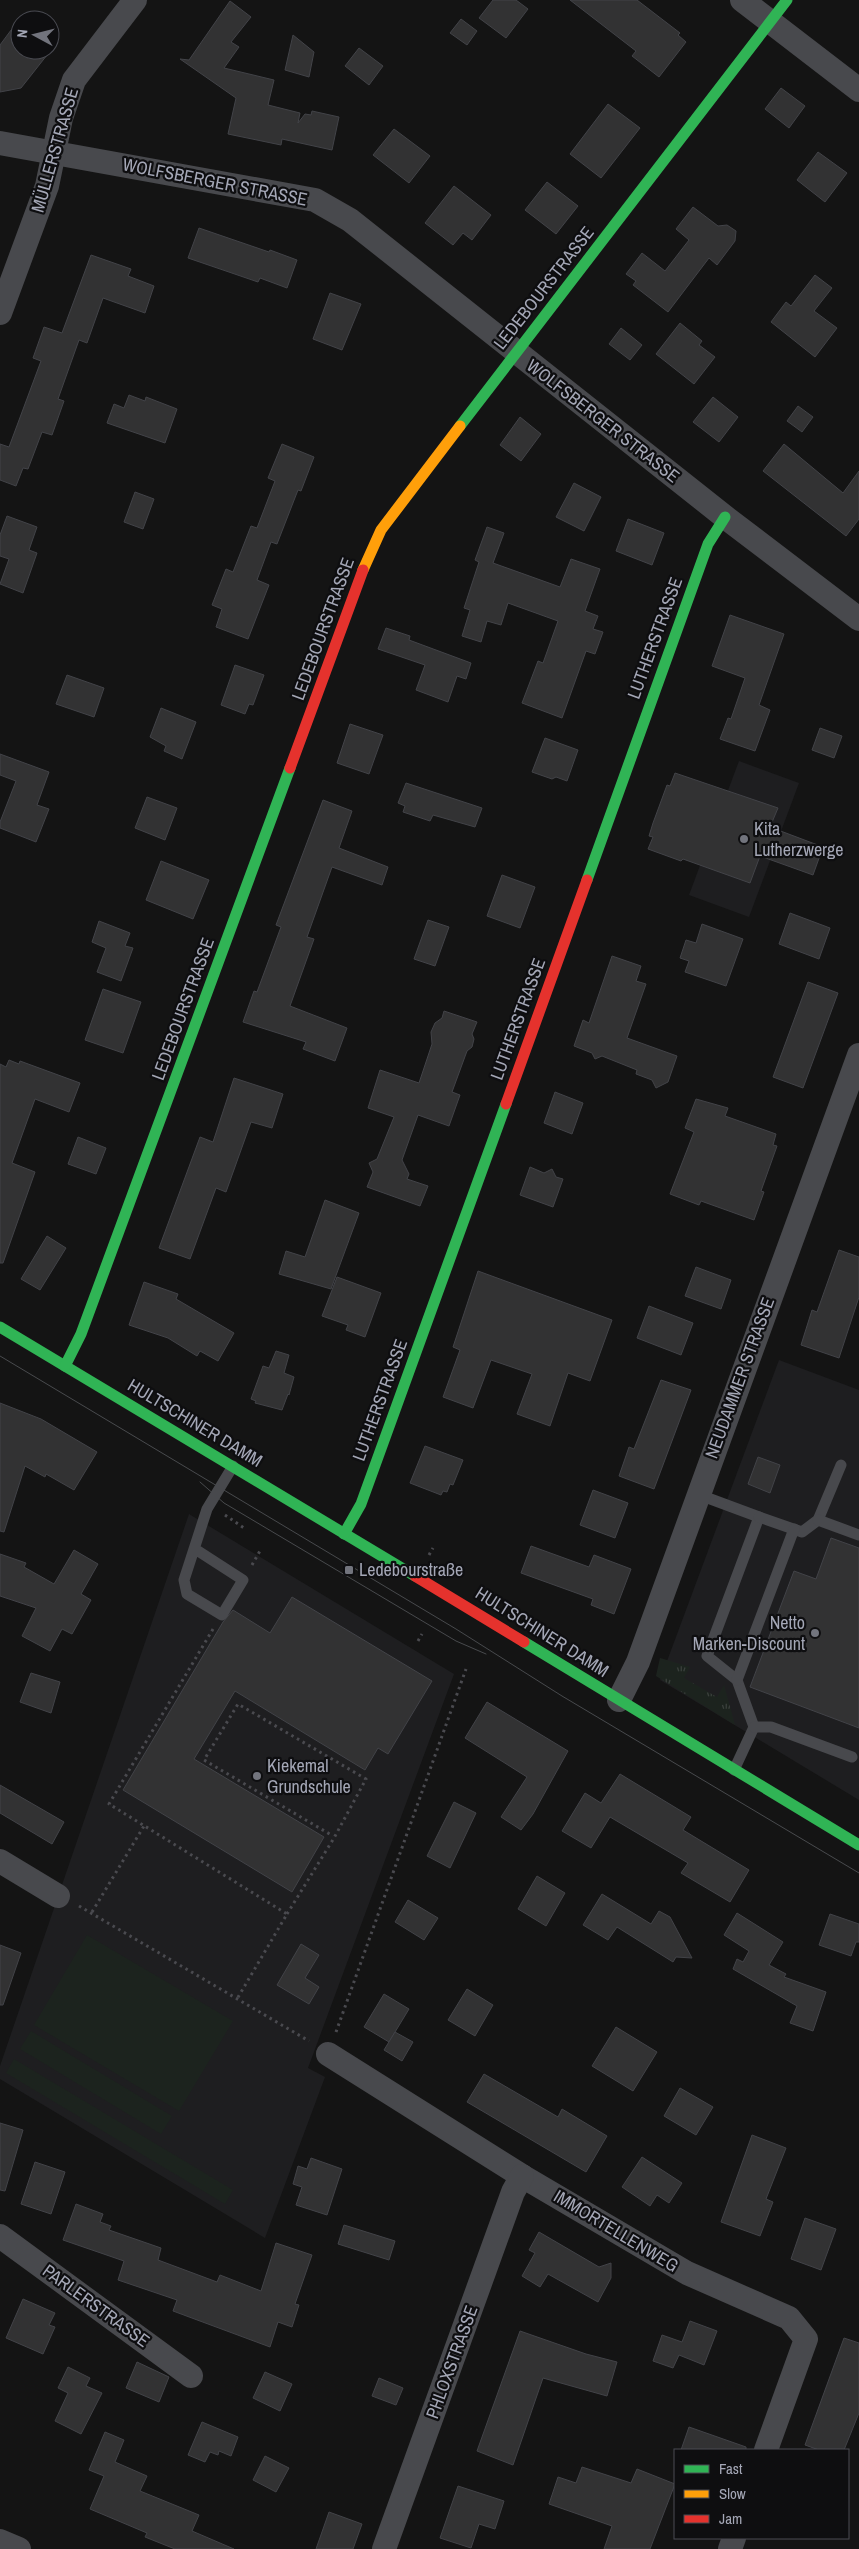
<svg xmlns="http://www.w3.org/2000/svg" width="859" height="2549" font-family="'Archivo Narrow',sans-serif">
<defs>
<pattern id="grass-tufts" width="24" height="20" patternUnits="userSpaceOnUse" patternTransform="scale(1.25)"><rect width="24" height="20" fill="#1c231e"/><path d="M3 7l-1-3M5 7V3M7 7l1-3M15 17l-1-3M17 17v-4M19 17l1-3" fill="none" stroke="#3a403c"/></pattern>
</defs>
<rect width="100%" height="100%" fill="#141414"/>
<g fill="#1e1e20">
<path d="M739 761 799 783 749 917 689 895Z"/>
<path d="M779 1360 859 1390V1800L660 1680Z"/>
<path d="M189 1514 454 1674 308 2068 325 2077 265 2238 0 2079V2066Z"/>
</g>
<path fill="url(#grass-tufts)" d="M660 1658 690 1667 684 1678 717 1697 724 1685 735 1725 656 1676Z"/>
<g fill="#1c231e">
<path d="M87 1935 233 2021 179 2111 34 2025Z"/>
<path d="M31 2031 172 2116 161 2134 20 2049Z"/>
<path d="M14 2059 233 2190 225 2204 6 2073Z"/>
</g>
<g fill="#323233" stroke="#424348">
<path d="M493 0H516L528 9 506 38 479 18Z"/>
<path d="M570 0H637L680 33 678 35 686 42 659 77 632 56 636 51Z"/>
<path d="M230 1 251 17 231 42 239 47 224 68 274 80 268 105 300 113 298 123 305 114 311 115 312 111 339 117 332 150 282 139 281 145 228 134 236 98 180 59 189 60Z"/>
<path d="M20 18V50H51L21 88 0 92V45Z"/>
<path d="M461 19 477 31 467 45 450 33Z"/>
<path d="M293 35 314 52 309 77 285 70Z"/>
<path d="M359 48 383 66 369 85 345 66Z"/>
<path d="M781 88 805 106 789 128 765 109Z"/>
<path d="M608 104 640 128 601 178 570 154Z"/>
<path d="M394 129 430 156 409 183 373 155Z"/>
<path d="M818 152 847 173 825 202 797 180Z"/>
<path d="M547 182 578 206 556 234 525 210Z"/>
<path d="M454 186 491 215 472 240 463 233 453 245 425 223Z"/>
<path d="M693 207 718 226 727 225 736 231 735 241 717 265 709 258 668 312 633 285 636 281 626 274 642 253 665 271 689 240 676 229Z"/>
<path d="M199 228 269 252 270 250 297 260 287 288 260 278 258 282 188 258Z"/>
<path d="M91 255 131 269 128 276 154 286 145 313 103 298 87 343 79 340 58 399 64 401 52 435 42 432 28 469 23 468 16 486 0 480V444L9 447 41 361 33 358 44 327 62 333Z"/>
<path d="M815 275 832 288 814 311 837 328 815 357 771 322 786 302 791 306Z"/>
<path d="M330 293 361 304 342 350 313 339Z"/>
<path d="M680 323 702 341 699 345 715 357 694 384 656 354Z"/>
<path d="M621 328 642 345 630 360 609 344Z"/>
<path d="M129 395 145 401 146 397 177 409 165 443 107 423 114 404 124 408Z"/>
<path d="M713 397 738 417 719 442 693 422Z"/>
<path d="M798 406 813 417 802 432 787 421Z"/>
<path d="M520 417 541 434 521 461 500 445Z"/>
<path d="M282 444 314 457 301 491 298 490 277 544 271 542 257 580 269 585 248 639 216 627 222 609 212 605 226 569 233 572 251 526 257 528 275 481 268 478Z"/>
<path d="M784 444 843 493 859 471V519L846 536 763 471Z"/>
<path d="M574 483 601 497 584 531 556 517Z"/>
<path d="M135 492 154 499 143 529 124 522Z"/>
<path d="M7 516 37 527 29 550 37 553 23 593 0 584 9 559 0 556V535Z"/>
<path d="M628 519 664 533 652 565 616 551Z"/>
<path d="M487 527 504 533 493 563 560 587 571 559 600 569 585 611 598 616 593 629 603 632 595 654 586 651 562 718 522 703 538 661 543 663 558 621 508 603 501 625 487 621 481 642 462 636 470 610 464 608 479 562 475 560Z"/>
<path d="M730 615 784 634 759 705 770 710 755 751 720 739 728 718 731 719 745 678 712 666Z"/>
<path d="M386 628 410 636 409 640 471 663 466 679 457 676 448 702 416 690 425 665 378 649Z"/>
<path d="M235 665 264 675 253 705 249 704 245 714 221 705Z"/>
<path d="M67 675 104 688 94 717 56 704Z"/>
<path d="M161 708 196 722 182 759 164 751 166 746 150 737Z"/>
<path d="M350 724 383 735 369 774 337 763Z"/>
<path d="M820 728 842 736 834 758 812 750Z"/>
<path d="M545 738 578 750 567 781 556 777 552 779 532 772Z"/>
<path d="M0 754 49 772 37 805 49 809 36 842 0 828V822L16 781 0 775Z"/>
<path d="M675 773 778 808 770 827 823 847 813 875 760 856 750 883 683 859 681 861 648 849 653 837 649 836 653 823 667 785 670 786Z"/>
<path d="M406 783 482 808 475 827 433 815 430 821 403 812 405 806 398 803Z"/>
<path d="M147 797 177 808 165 840 135 828Z"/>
<path d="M323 800 352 811 339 848 388 867 382 885 332 867 307 937 314 939 290 1006 347 1028 335 1061 303 1049 306 1042 243 1022 254 991 257 992 281 927 276 925Z"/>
<path d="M161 861 209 880 193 919 146 900Z"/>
<path d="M502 875 535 887 520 928 487 916Z"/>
<path d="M790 913 830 928 819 959 779 944Z"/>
<path d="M428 920 449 927 435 966 414 959Z"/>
<path d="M99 921 130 933 125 946 133 948 121 981 97 972 106 948 92 942Z"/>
<path d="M702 924 743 939 726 986 685 972 689 961 680 958 686 940 696 943Z"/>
<path d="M612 956 641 966 636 981 646 984 627 1038 677 1056 668 1082 656 1088 652 1080 636 1074 637 1070 602 1056 595 1059 592 1053 574 1046 583 1020 589 1023Z"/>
<path d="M808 982 838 993 803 1088 773 1077Z"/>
<path d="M103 989 141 1002 123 1053 85 1040Z"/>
<path d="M444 1011 477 1022 472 1034 474 1039 472 1047 467 1051 452 1092 460 1095 449 1126 418 1115 402 1160 409 1174 407 1179 428 1186 420 1206 367 1187 373 1172 369 1163 377 1159 394 1117 368 1108 380 1070 419 1083 432 1044 431 1032 435 1023 442 1018Z"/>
<path d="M9 1060 19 1064 20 1061 80 1083 69 1112 35 1099 12 1163 35 1172 3 1263H0V1064L6 1067Z"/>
<path d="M234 1078 283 1094 272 1128 251 1122 226 1192 216 1188 190 1259 159 1248 200 1137 213 1142Z"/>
<path d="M555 1092 583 1103 572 1134 544 1123Z"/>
<path d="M696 1099 728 1108 725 1116 776 1134 773 1145 777 1146 761 1191 764 1192 754 1220 701 1201 699 1205 670 1194 694 1132 685 1128Z"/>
<path d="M78 1137 106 1148 96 1174 68 1164Z"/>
<path d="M530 1167 544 1173 552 1169 556 1177 563 1179 553 1207 520 1195Z"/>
<path d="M325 1200 359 1213 331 1289 279 1274 286 1251 305 1257Z"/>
<path d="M47 1236 66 1248 40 1290 21 1279Z"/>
<path d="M839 1250 859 1257V1297L839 1358 801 1345 812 1310 817 1312Z"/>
<path d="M696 1267 731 1280 721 1309 685 1296Z"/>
<path d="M478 1271 612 1320 590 1381 568 1373 550 1426 517 1414 532 1374 491 1360 473 1408 443 1397 460 1350 453 1347Z"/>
<path d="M337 1277 381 1293 365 1337 346 1330 348 1325 322 1316Z"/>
<path d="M144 1282 178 1294 176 1299 234 1333 218 1361 200 1351 197 1356 168 1338 129 1325Z"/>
<path d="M649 1306 693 1323 681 1355 637 1338Z"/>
<path d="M276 1351 289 1355 284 1373 294 1377 289 1395 288 1394 282 1410 255 1403 256 1401 251 1399 263 1366 269 1368Z"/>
<path d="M661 1380 691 1390 654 1489 619 1476 629 1447 634 1449Z"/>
<path d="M0 1403 41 1419 97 1452 74 1490 46 1474 45 1477 25 1466 4 1532 0 1531Z"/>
<path d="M425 1446 463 1460 453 1485 450 1484 447 1492 443 1491 441 1495 410 1483Z"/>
<path d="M758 1457 780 1465 770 1493 748 1484Z"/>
<path d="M593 1490 628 1503 615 1538 580 1525Z"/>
<path d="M831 1538 859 1548V1728L750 1687 794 1571 816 1579Z"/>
<path d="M531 1546 589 1567 594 1555 631 1569 614 1614 591 1605 593 1599 521 1573Z"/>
<path d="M74 1550 98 1564 81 1594 91 1600 72 1634 62 1629 50 1651 22 1636 36 1608 0 1596V1554L26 1563 24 1567 54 1584Z"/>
<path d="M292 1597 432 1681 388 1754 378 1748 365 1770 235 1691 194 1759 324 1837 292 1892 123 1790 223 1622 233 1610 270 1633Z"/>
<path d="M31 1673 60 1682 51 1713 20 1702Z"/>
<path d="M487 1702 568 1751 533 1814 521 1830 501 1817 527 1777 465 1738Z"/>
<path d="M620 1774 691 1817 683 1830 749 1870 730 1902 681 1873 688 1863 610 1817 591 1848 562 1831 585 1793 601 1803Z"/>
<path d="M0 1785 64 1822 52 1844 0 1813Z"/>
<path d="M454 1802 476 1813 450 1868 427 1856Z"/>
<path d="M537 1876 565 1893 546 1926 518 1909Z"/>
<path d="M602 1894 651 1924 659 1911 670 1917 692 1958 676 1957 673 1962 617 1927 608 1940 583 1925Z"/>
<path d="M408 1900 438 1918 424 1940 395 1922Z"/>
<path d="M737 1913 783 1942 769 1965 786 1974 784 1977 826 1992 813 2031 790 2023 797 2006 733 1969 737 1959 743 1962 749 1951 724 1935Z"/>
<path d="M830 1914 859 1924V1942H856L851 1956 819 1945Z"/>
<path d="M301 1944 319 1955 305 1978 319 1987 309 2004 277 1985Z"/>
<path d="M0 1945 21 1953 3 2005H0Z"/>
<path d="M467 1989 493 2005 475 2036 448 2020Z"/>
<path d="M384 1994 409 2009 389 2042 364 2027Z"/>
<path d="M616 2027 657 2052 633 2091 592 2066Z"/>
<path d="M395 2032 413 2042 402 2061 384 2050Z"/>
<path d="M484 2074 558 2117 562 2109 607 2136 586 2172 467 2102Z"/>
<path d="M680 2088 713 2107 696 2135 664 2116Z"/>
<path d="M0 2123 23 2130 5 2191 0 2190Z"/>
<path d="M752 2135 786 2148 766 2199 773 2202 760 2236 721 2222Z"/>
<path d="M642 2157 682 2183 669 2203 657 2195 650 2206 622 2187Z"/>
<path d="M311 2158 342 2169 327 2215 296 2205 302 2187 293 2184 298 2166 307 2169Z"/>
<path d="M35 2162 65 2172 51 2214 21 2204Z"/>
<path d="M76 2204 103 2214 100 2222 111 2226 109 2230 161 2248 158 2260 217 2282 220 2275 261 2291 276 2243 312 2255 295 2304 299 2305 292 2327 278 2322 270 2347 173 2311 177 2300 118 2280 124 2261 63 2240Z"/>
<path d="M805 2218 836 2229 821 2270 791 2259Z"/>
<path d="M344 2225 395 2241 389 2260 338 2244Z"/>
<path d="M539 2232 599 2267 611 2263V2278L598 2302 548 2274 540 2287 522 2276 535 2253 529 2250Z"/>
<path d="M23 2299 55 2313 49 2325 55 2327 43 2354 6 2338Z"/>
<path d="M690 2321 717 2331 704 2365 679 2355 673 2368 653 2361 662 2335 682 2342Z"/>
<path d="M520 2331 586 2354 617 2362 607 2396 543 2378 513 2465 477 2451Z"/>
<path d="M844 2338 859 2343V2413L844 2450H819L805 2445Z"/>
<path d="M137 2362 169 2377 159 2402 126 2388Z"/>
<path d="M68 2367 90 2378 86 2386 102 2393 81 2434 55 2421 68 2393 58 2388Z"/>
<path d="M265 2372 292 2384 280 2411 253 2398Z"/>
<path d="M379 2378 403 2388 396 2405 372 2396Z"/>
<path d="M202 2422 238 2437 231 2456 219 2451 218 2455 210 2452 205 2462 188 2455Z"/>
<path d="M689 2427 746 2447V2450H681Z"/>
<path d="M105 2432 124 2440 115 2462 147 2476 140 2491 199 2515 192 2531 234 2549H175L145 2537 147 2533 90 2509 104 2476 89 2470Z"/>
<path d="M265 2456 289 2468 276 2492 253 2480Z"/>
<path d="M582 2467 631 2483 637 2469 675 2484 650 2549H604L612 2526 549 2504 558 2477 576 2483Z"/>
<path d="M458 2486 504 2501 495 2529 479 2524 471 2548 440 2538Z"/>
<path d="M329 2512 362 2524 353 2549H316Z"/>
</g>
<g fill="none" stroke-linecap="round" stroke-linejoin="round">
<g stroke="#4a4a4f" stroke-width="3" stroke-dasharray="2.5 4" stroke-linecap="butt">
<path d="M225 1515 244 1528"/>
<path d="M429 1555 433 1548"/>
<path d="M252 1565 261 1549"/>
<path d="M213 1629 109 1804 287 1914 237 1999"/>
<path d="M418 1641 422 1634"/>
<path d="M79 1906 309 2041"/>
<path d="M92 1912 144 1826"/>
<path d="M287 1914 334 1838 366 1779 238 1704 204 1760 333 1836"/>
<path d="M336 2032 466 1669"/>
</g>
<g stroke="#48494d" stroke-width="11">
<path d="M697 1494 759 1517 707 1656 737 1680 754 1727 734 1770"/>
<path d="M759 1517 802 1532 818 1520 841 1465"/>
<path d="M818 1520 859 1535"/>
<path d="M195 1549 243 1580 222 1615 187 1594 184 1580 207 1509 233 1466"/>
<path d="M737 1680 794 1529"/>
<path d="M754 1727H771L852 1757"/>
</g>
<g stroke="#48494d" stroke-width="24">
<path d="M742 0 859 90"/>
<path d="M0 143 315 200 350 220 725 517 859 619"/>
<path d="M0 313 47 186 61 118 74 80 135 0"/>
<path d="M619 1700 638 1662 859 1055"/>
<path d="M0 1861 58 1896"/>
<path d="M328 2054 522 2176 687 2273 789 2318 806 2339 766 2450"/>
<path d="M0 2236 191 2376"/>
<path d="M0 2541 19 2549"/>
<path d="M384 2549 513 2192 522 2176"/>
<path d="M730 2549 734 2538"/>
</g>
<g stroke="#30b455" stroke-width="11">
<path d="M460 426 787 0"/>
<path d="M587 880 708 544 725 517"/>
<path d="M0 1327 415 1576"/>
<path d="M65 1366 81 1334 290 768"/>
<path d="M344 1534 361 1504 506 1104"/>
<path d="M524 1642 859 1845"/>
</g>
<path stroke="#ff9f0a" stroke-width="11" d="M363 570 381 530 460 426"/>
<g stroke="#e5322d" stroke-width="11">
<path d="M290 768 363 570"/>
<path d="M506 1104 587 880"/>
<path d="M415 1576 524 1642"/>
</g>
<g stroke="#484a4d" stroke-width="1">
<path d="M0 1356 456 1629 562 1696 859 1873"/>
<path d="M200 1482 224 1503 456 1641 486 1654"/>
</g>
</g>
<g fill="#72747d" stroke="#0e0e10" stroke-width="2">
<circle cx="744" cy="839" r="5"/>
<rect x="344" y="1565" width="10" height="10" rx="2.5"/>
<circle cx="815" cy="1633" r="5"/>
<circle cx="257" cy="1776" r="5"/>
</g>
<g text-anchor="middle" stroke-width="4.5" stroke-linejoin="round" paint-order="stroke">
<g font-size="18" fill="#a4a7b6" stroke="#0e0e10">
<text transform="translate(55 150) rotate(-74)" y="6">MÜLLERSTRASSE</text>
<text transform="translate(215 182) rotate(11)" y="6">WOLFSBERGER STRASSE</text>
<text transform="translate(544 288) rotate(-52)" y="6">LEDEBOURSTRASSE</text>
<text transform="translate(603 421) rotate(38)" y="6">WOLFSBERGER STRASSE</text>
<text transform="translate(323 629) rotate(-70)" y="6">LEDEBOURSTRASSE</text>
<text transform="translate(655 638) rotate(-70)" y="6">LUTHERSTRASSE</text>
<text transform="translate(183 1009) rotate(-70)" y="6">LEDEBOURSTRASSE</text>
<text transform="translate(518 1019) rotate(-70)" y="6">LUTHERSTRASSE</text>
<text transform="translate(740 1378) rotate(-70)" y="6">NEUDAMMER STRASSE</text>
<text transform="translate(380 1400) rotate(-70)" y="6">LUTHERSTRASSE</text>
<text transform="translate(195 1423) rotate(31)" y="6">HULTSCHINER DAMM</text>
<text transform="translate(542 1632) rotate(32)" y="6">HULTSCHINER DAMM</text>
<text transform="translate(616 2231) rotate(31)" y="6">IMMORTELLENWEG</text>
<text transform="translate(96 2306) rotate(36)" y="6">PARLERSTRASSE</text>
<text transform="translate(452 2362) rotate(-70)" y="6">PHLOXSTRASSE</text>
</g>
<g font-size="18" fill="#a4a7b6" stroke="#0e0e10" text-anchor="start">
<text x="754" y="835">Kita<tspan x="754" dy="21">Lutherzwerge</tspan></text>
<text x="359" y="1576">Ledebourstraße</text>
<text x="805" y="1629" text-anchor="end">Netto<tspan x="805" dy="21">Marken-Discount</tspan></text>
<text x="267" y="1772">Kiekemal<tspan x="267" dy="21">Grundschule</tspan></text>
</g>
</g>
<rect x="674" y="2449" width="175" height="90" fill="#0e0e10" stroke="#4a4b52"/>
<rect x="684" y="2465" width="25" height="8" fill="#30b455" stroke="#4a4b52"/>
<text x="719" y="2474" font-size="15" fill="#a4a7b6">Fast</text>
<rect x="684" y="2490" width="25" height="8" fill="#ff9f0a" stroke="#4a4b52"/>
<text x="719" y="2499" font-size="15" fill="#a4a7b6">Slow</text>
<rect x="684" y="2515" width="25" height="8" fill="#e5322d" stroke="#4a4b52"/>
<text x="719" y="2524" font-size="15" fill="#a4a7b6">Jam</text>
<g transform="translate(35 35) rotate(277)"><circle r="24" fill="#0e0e10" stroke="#4a4b52"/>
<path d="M0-4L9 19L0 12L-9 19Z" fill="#72747d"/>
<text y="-8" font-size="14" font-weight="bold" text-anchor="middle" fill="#a4a7b6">N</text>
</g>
</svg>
